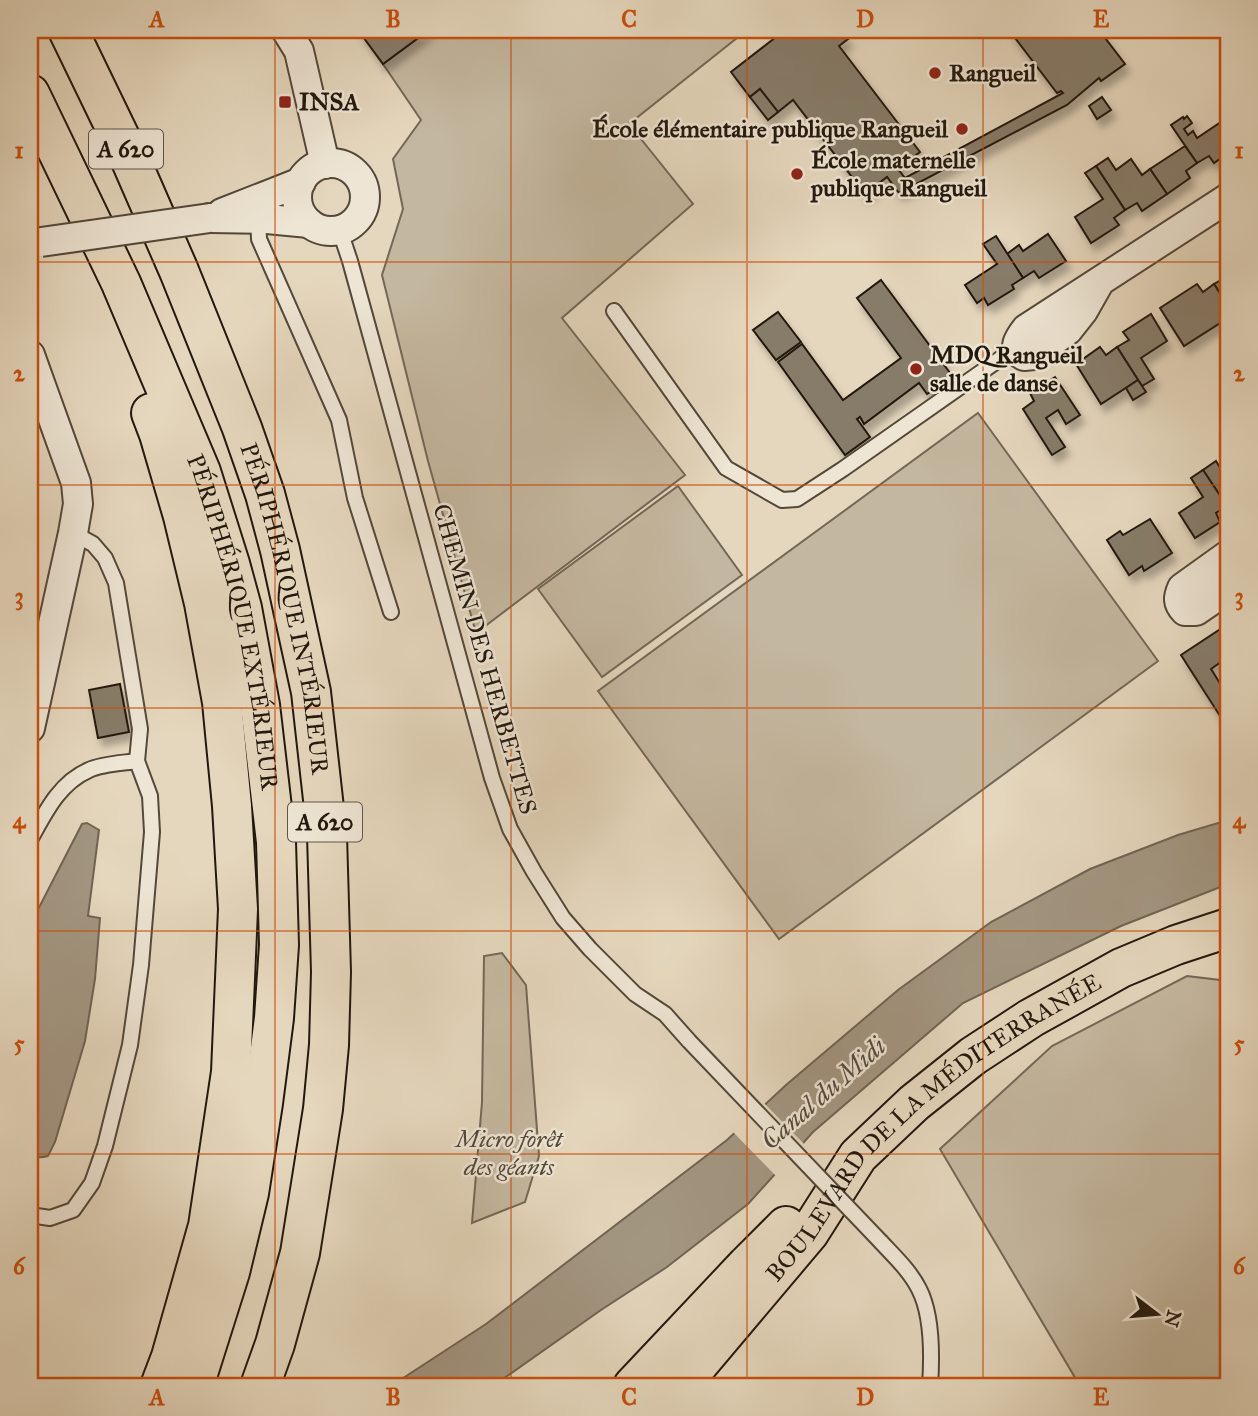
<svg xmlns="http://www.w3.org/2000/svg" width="1258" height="1416" font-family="'IM FELL Great Primer',serif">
<defs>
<filter id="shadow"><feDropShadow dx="4.5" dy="8" stdDeviation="3.5" flood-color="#0004"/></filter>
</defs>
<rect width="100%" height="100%" fill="#e5d7bd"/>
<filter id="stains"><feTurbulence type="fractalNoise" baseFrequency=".00286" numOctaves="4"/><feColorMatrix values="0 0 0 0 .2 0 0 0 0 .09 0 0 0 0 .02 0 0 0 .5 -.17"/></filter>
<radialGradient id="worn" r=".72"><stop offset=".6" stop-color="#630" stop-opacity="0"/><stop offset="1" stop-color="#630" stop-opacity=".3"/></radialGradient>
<g fill="#c4b79f" stroke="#736856" stroke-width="2">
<path d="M429 30H747L629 124 693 204 562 318 685 475 476 633 428 461 382 275 403 209 393 159 421 120 383 64Z"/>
<path d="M978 413 1158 661 779 939 598 691Z"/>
<path d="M678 486 742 575 602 677 538 589Z"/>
<path d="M502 953 526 985 539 1156 525 1202 472 1223 482 1102 484 956Z"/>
<path d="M1187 976 1228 981V1386H1073L1077 1381 940 1149 1052 1046Z"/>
</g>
<g fill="#a39681" stroke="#6f6453" stroke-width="2">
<path d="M1228 820V884L1121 926 963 1003 813 1132 748 1204 667 1267 601 1310 493 1386H391L486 1324 727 1140 786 1085 898 990 991 922 1090 869 1178 835Z"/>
<path d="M87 823 99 830 88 916 100 918 95 979 85 1041 55 1142 48 1156C40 1158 35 1158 30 1152V925L82 824Z"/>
</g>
<path fill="#e5d7bd" d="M763 1102 806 1146 777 1177 732 1131Z"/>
<g fill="#877b69" stroke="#22180d" stroke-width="2" filter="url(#shadow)">
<path d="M358 30H429L383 64Z"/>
<path d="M785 30H827L833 38 842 32 848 39 839 46 920 152 898 169 905 178 1063 93 1061 91 1057 93 1009 30H1099L1125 64 1101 81 1099 78 1067 105 899 193 887 177 865 194 793 100 778 112 760 89 750 97 731 72Z"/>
<path d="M760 89 778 112 768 120 750 97Z"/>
<path d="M1102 97 1111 110 1097 119 1089 106Z"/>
<path d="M1187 116 1192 123 1184 129 1188 135 1193 131 1197 138 1221 122 1228 133V153L1214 163 1209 156 1197 163 1171 125 1183 117 1184 119Z"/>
<path d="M1185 146 1197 163 1186 171 1190 178 1167 194 1150 169Z"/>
<path d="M1108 158 1116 170 1131 159 1142 175 1150 169 1167 194 1142 211 1137 203 1125 210 1096 166Z"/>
<path d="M1096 166 1125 210 1114 218 1119 225 1091 243 1075 217 1103 199 1085 173Z"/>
<path d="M1048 234 1066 261 1039 278 1034 271 1023 278 1007 254 1019 245 1023 251Z"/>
<path d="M996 236 1023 278 1012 285 1014 289 988 305 984 298 977 303 965 285 997 264 983 244Z"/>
<path d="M1228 263V306L1214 284 1226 277 1220 268Z"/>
<path d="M881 280 953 377 927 394 919 383 864 424 860 417 857 419 870 437 845 455 778 362 802 344 843 400 901 358 857 298Z"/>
<path d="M1197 284 1203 292 1214 284 1228 306V332L1222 322 1184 346 1160 308Z"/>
<path d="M778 312 801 342 776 360 753 330Z"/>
<path d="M1151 314 1167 341 1141 358 1154 379 1142 386 1117 347 1129 340 1123 332Z"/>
<path d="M1100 347 1106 355 1117 347 1138 380 1101 404 1076 364Z"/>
<path d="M1055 377 1080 415 1066 424 1058 410 1046 418 1065 447 1052 455 1023 409 1034 401 1030 393Z"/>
<path d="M1138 380 1146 392 1133 400 1126 388Z"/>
<path d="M1216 461 1228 481V505L1227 506 1203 470Z"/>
<path d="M1203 470 1227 506 1216 513 1220 522 1195 538 1179 513 1203 497 1191 478Z"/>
<path d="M1150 519 1172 553 1144 571 1142 566 1129 575 1107 540 1120 531 1123 535Z"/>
<path d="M1222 628 1228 639V657L1211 669 1228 696V711L1220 716 1181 655Z"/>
<path d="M120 684 129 732 98 738 89 690Z"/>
</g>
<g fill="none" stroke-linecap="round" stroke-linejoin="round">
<defs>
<g id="service">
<path d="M258 216 259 239 339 420 355 498 391 612"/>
<path d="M340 231 350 261 492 778 510 829 534 872 563 918 590 949 635 994 665 1014 689 1041"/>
<path d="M614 311 726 468 782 500 797 499 843 469 1017 347"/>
<path d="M30 840C45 813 59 783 89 770 101 764 123 763 137 761"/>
<path d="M30 1215 50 1218 73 1210 92 1183 105 1146 130 1045 141 965 152 832 150 796 137 761 140 729 116 583 105 558 93 544 73 533"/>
<path d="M881 1242C895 1257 910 1271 919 1289 933 1316 932 1357 930 1386"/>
</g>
<g id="minor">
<path d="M286 30 299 51 325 164"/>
<circle cx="331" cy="197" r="34"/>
<path d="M222 213 301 182"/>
<path d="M210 218 267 219 309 223"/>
<path d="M1100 281 1083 311 1068 330 1034 355 1024 356C1011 349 1019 338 1026 329L1228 198"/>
<path d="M30 355 76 483 78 504 73 533 30 728"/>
<path d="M1228 555 1182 588C1178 597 1177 603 1185 611H1196L1228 589"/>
</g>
<g id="primary">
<path d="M633 1386 747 1265 786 1226"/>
<path id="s1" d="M680 1386 809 1233 858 1156 914 1103 973 1056 1031 1018 1121 968 1176 945 1228 928"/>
</g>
<g id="motorway">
<path id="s2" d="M68 30 128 154 179 271 242 428 265 494 280 550 311 692 327 835 331 972 329 1045 323 1109 300 1253 275 1344 260 1386"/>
<path id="s3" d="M30 94 121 283 201 472 230 564 242 608 260 705 276 842 279 945 274 1018 263 1103 249 1193 230 1272 194 1386"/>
<path d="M151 413 159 434 183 516 204 603 222 702 232 806 238 909 231 1072 208 1226 171 1357 160 1386"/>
</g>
</defs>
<use href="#service" stroke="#534839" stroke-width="18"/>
<use href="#minor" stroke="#534839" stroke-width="32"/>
<use href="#primary" stroke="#22180d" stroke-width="42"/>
<use href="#motorway" stroke="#22180d" stroke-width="42"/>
<use href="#service" stroke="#eee5d4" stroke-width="14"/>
<use href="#minor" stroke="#eee5d4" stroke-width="28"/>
<use href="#primary" stroke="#e5d7bd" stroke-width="38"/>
<use href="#motorway" stroke="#e5d7bd" stroke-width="38"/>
<defs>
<path id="service-bridge" d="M689 1041 881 1242"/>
<path id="minor-bridge" d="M41 242 210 218"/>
</defs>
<use href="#service-bridge" stroke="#534839" stroke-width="18" stroke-linecap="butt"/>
<use href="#minor-bridge" stroke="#534839" stroke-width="32" stroke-linecap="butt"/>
<use href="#service-bridge" stroke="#eee5d4" stroke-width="14"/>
<use href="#minor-bridge" stroke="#eee5d4" stroke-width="28"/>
</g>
<path fill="none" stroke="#ca4f0c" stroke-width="2" stroke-opacity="0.55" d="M275 30V1386M511 30V1386M747 30V1386M983 30V1386M30 262H1228M30 485H1228M30 708H1228M30 931H1228M30 1154H1228"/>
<g fill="#8f2418" stroke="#eee5d4" stroke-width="2.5">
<circle cx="935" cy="73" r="7"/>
<rect x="278" y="95" width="14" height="14" rx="3.5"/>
<circle cx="962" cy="129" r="7"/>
<circle cx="797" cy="174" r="7"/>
<circle cx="916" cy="369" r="7"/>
</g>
<g text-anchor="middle" stroke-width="5" stroke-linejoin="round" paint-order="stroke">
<g fill="#eee5d4" stroke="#5f5649" stroke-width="2">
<rect x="89" y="129.5" width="74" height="39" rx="5"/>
<rect x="288" y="802.5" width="74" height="39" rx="5"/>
</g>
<g font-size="23" font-weight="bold" fill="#22180d">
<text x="126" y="157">A 620</text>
<text x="325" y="830">A 620</text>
</g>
<g font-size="24" font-weight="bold" fill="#22180d" stroke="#eee5d4" text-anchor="start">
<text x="949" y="81">Rangueil</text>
<text x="299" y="110">INSA</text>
<text x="948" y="137" text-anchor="end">École élémentaire publique Rangueil</text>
<text x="811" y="168">École maternelle<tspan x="811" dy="28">publique Rangueil</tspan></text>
<text x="930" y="363">MDQ Rangueil<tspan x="930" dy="28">salle de danse</tspan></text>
</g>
<g font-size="24" fill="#22180d" stroke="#eee5d4">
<text dy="8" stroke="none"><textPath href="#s2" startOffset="621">PÉRIPHÉRIQUE INTÉRIEUR</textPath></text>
<text dy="8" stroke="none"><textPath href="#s3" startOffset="569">PÉRIPHÉRIQUE EXTÉRIEUR</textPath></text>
<text transform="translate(485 659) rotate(74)" y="8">CHEMIN DES HERBETTES</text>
<text dy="8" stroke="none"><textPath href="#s1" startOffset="366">BOULEVARD DE LA MÉDITERRANÉE</textPath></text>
</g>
<g font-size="24" font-style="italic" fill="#534839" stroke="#eee5d4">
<text x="509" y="1147">Micro forêt<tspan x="509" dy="28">des géants</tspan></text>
</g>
<g font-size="26" font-style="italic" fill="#564a3b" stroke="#eee5d4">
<text transform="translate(823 1093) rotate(-41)" y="9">Canal du Midi</text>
</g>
</g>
<rect width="1258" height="1416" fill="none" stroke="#e5d7bd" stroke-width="77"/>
<g transform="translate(1157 1314) rotate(106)" stroke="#eee5d4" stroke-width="5" paint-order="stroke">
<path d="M0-5L12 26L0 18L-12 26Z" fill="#22180d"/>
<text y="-10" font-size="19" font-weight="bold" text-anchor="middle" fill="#22180d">N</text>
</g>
<rect x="38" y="38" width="1182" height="1340" fill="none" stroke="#ca4f0c" stroke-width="2.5"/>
<g font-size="23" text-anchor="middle" font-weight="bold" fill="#ca4f0c">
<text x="157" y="27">A</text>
<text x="393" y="27">B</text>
<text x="629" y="27">C</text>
<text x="865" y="27">D</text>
<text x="1101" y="27">E</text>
<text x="19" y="158">1</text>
<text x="1239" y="158">1</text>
<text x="19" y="381">2</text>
<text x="1239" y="381">2</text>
<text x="19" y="604">3</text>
<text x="1239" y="604">3</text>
<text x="19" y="828">4</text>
<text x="1239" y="828">4</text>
<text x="19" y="1051">5</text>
<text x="1239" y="1051">5</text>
<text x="19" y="1274">6</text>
<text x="1239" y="1274">6</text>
<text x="157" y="1405">A</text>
<text x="393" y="1405">B</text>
<text x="629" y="1405">C</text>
<text x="865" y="1405">D</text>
<text x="1101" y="1405">E</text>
</g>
<rect width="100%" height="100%" filter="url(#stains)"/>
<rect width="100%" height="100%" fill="url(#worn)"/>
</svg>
